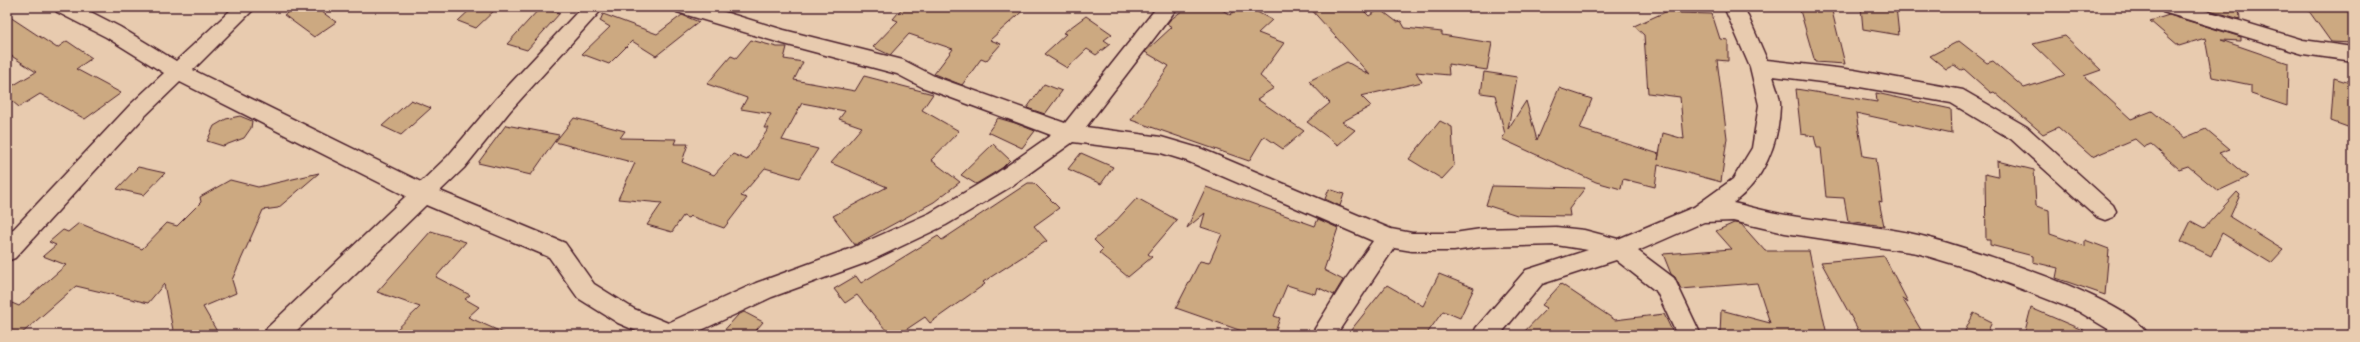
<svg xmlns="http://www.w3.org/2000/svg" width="2360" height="342" font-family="'Indie Flower',sans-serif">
<rect width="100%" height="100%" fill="#e8cbaf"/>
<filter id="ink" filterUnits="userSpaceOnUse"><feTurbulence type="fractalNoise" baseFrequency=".025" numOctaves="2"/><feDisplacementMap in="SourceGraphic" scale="8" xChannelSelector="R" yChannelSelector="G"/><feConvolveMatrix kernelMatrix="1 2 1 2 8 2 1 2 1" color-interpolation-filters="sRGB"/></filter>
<g filter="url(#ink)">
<g fill="#cca981" stroke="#4a1f2b">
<path d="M297 7H315L336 22 314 37 284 15Z"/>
<path d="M473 7H498L476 28 458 21Z"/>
<path d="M903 7H1027L990 40 1001 44 986 61 981 59 962 85 934 74 953 49 909 34 890 55 873 47 898 21 893 19Z"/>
<path d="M1187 7H1218L1230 15 1239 7H1248L1272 20 1258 33 1284 43 1260 76 1274 88 1257 99 1304 131 1283 149 1264 136 1249 161 1131 120 1169 66 1145 52 1172 27 1167 24 1170 20Z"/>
<path d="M1309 7H1360L1369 16 1380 9 1397 22 1401 21 1405 28 1442 32V35L1492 43 1487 70 1448 64 1449 75 1416 72 1422 82 1361 96 1371 106 1342 122 1355 130 1338 145 1307 122 1330 103 1309 81 1347 62 1370 75Z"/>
<path d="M1799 7H1831L1845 64 1815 62Z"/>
<path d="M1861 7H1896L1899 35 1863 29Z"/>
<path d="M2199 7H2239L2240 19Z"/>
<path d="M2306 7H2353V43L2331 42Z"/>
<path d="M540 8 560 13 527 50 507 44Z"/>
<path d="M1672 9 1677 13 1712 14 1720 39 1728 40V61L1717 60 1727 138 1721 182 1658 165 1655 187 1623 179 1621 189 1596 182 1502 139 1505 134 1495 95 1481 93 1484 72 1517 77 1508 129 1526 101 1537 140 1559 88 1592 99 1580 129 1659 154 1658 160 1663 133 1684 139 1680 97 1648 93 1644 35 1634 26Z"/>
<path d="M603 14 657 34 682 15 699 22 656 56 632 41 609 64 582 54 610 27 600 21Z"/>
<path d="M7 15 57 48 67 41 92 58 76 69 121 93 85 119 40 94 19 107 7 97V89L36 72 7 53Z"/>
<path d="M2169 15 2241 37V41L2221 40 2288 63 2287 106 2251 94V85L2212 77 2205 38 2179 46 2150 21Z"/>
<path d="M1086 16 1112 34 1104 40 1110 44 1096 55 1087 49 1067 68 1044 54 1066 34 1063 33Z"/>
<path d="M2065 36 2101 70 2084 76 2131 119 2152 111 2184 138 2206 129 2230 149 2219 153 2248 177 2218 191 2188 166 2179 169 2151 144 2144 147 2135 139 2092 157 2058 127 2043 134 1994 92 1991 93 1964 69 1961 70 1954 65 1946 69 1930 56 1959 41 1987 63 1993 61 2024 88 2065 75 2033 44Z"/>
<path d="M751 40 777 47H787L784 59 803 62 794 80 855 91 864 76 933 94 922 110 959 131 931 160 960 182 934 202 855 245 833 216 887 187 831 163 862 127 839 119 845 111 802 103 782 140 818 149 799 178 765 168 741 196 747 198 724 228 690 216 688 218 683 216 672 232 647 225 662 203 618 199 635 163 555 142 574 118 625 131 620 138 676 139 674 144H688L682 162 714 175 733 154 747 160 769 128H764L771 114 741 109 747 98 707 84 731 56 736 58Z"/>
<path d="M2334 78 2353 84V129L2331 121Z"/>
<path d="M1044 84 1062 91 1045 114 1027 108Z"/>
<path d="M1796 89 1877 102 1876 93 1951 109 1952 134 1856 113 1863 156 1876 158 1882 202 1879 201 1884 226 1848 221 1844 198 1826 197 1821 148H1817L1814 136 1801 134Z"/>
<path d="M411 100 431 108 401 135 382 126Z"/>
<path d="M240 116 252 121 251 128 244 138 223 146 207 141 214 126 226 119Z"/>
<path d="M998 118 1015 123 1035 131 1022 148 988 132Z"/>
<path d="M1440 121 1452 127 1454 166 1442 179 1409 159Z"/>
<path d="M506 125 559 135 531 175 478 163Z"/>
<path d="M993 144 1010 160 1002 168 976 184 961 175Z"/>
<path d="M1081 153 1113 167 1101 184 1068 169Z"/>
<path d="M1997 161 2034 170 2036 206 2049 210 2050 234 2085 246V240L2109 249 2105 295 2056 278 2058 268 2033 262V256L1990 245V240H1986L1985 174 1998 177Z"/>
<path d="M138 167 165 173 144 195 117 189Z"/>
<path d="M319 173 278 208 263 210 232 280 236 293 203 307 219 335H174L164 284 148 303 76 286 20 335 7 331V301L19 306 66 265 43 256 56 245 49 242 63 230 68 232 79 223 142 249 167 223 177 226 201 202 200 197 230 180 258 187Z"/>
<path d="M1028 183H1034L1059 208 1034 226 1047 241 983 282 985 284 930 323 925 317 898 335H890L857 295 845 303 834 289 856 276 861 283 938 236 942 240Z"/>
<path d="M1492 186 1585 188 1569 209 1570 216 1517 215 1486 205Z"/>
<path d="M1206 187 1315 226 1318 219 1338 228 1324 270 1343 280 1334 295 1317 287 1315 294 1287 285 1274 316 1280 318 1274 335H1240L1242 331 1176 308 1200 261 1209 263 1222 234 1201 227 1205 213 1187 228Z"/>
<path d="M1329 189 1344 194 1340 206 1325 199Z"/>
<path d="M2237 192 2240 195 2230 217 2283 250 2271 263 2222 233 2211 256 2181 241 2191 221 2204 228Z"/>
<path d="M1137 198 1177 220 1148 254 1152 257 1128 277 1099 253 1103 249 1094 240 1113 224Z"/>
<path d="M1734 223 1741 224 1765 251H1809L1827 335H1720L1721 310 1770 323 1757 283 1681 289 1675 277 1671 274 1663 254 1732 249 1716 231Z"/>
<path d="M431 231 466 242 436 277 470 295 465 299 479 307 468 317 508 335H391L420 307 377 292Z"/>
<path d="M1884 256 1908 302 1902 298 1921 330 1885 335H1861L1821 262Z"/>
<path d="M1439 274 1474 288 1460 318 1443 311 1426 335H1347L1387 285 1423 306Z"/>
<path d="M1561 284 1615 320 1664 314 1674 335H1521L1547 308 1542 305Z"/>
<path d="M2031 308 2094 335H2024Z"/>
<path d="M744 312 763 322 752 335H720L738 315Z"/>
<path d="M1974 313 1992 322 1986 335H1963Z"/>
</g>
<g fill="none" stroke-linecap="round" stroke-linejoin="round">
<defs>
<g id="minor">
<path d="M54 7H81L120 27 176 61 234 7H256L193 70 421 182 448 156 496 99 582 7H604L510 111 464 168 440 191 565 243 594 284 634 309 668 323 756 283 852 248 930 213 994 175 1051 135 922 87 897 74 784 44 677 12 674 7H708L784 30 903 60 936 77 1065 123 1157 7H1178L1086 127 1161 137 1202 149 1391 229 1412 233H1454L1481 229 1556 227 1584 230 1618 239 1694 207 1733 179 1752 148 1759 105 1750 67 1724 7H1744L1767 60 1854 70 1963 90 2027 127 2113 205 2116 211 2113 217 2105 220 2097 217 2011 139 1951 103 1854 86 1773 76C1775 85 1781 97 1780 106 1779 144 1763 181 1733 203 1751 207 1768 212 1786 215 1830 223 1875 225 1918 235 1961 245 2131 299 2148 335H2118L2078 311 1970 269 1917 253 1785 233 1733 221 1704 222 1638 251 1674 278 1701 335H1677L1657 292 1616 260 1542 284 1500 335H1473L1476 328 1526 270 1588 250 1556 245 1481 247 1454 251H1412L1394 248 1336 335H1311L1345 280 1373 241 1187 161 1161 153 1073 142 1010 187 946 225 868 262 772 297 691 335H646L618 323 578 298 549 257 426 205 292 335H264L267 328 406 196 180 82 145 116 15 258 7 261V236L131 104 164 73 106 37 57 12Z"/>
<path d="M2160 7H2194L2303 40 2353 47V61L2303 54 2163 12Z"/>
</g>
</defs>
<use href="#minor" stroke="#4a1f2b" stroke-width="3"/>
<use href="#minor" fill="#e8cbaf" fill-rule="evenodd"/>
</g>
</g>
<rect width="2360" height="342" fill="none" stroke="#e8cbaf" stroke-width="24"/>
<rect x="12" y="12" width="2336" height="318" fill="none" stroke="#4a1f2b" stroke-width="1.5" filter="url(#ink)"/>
</svg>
